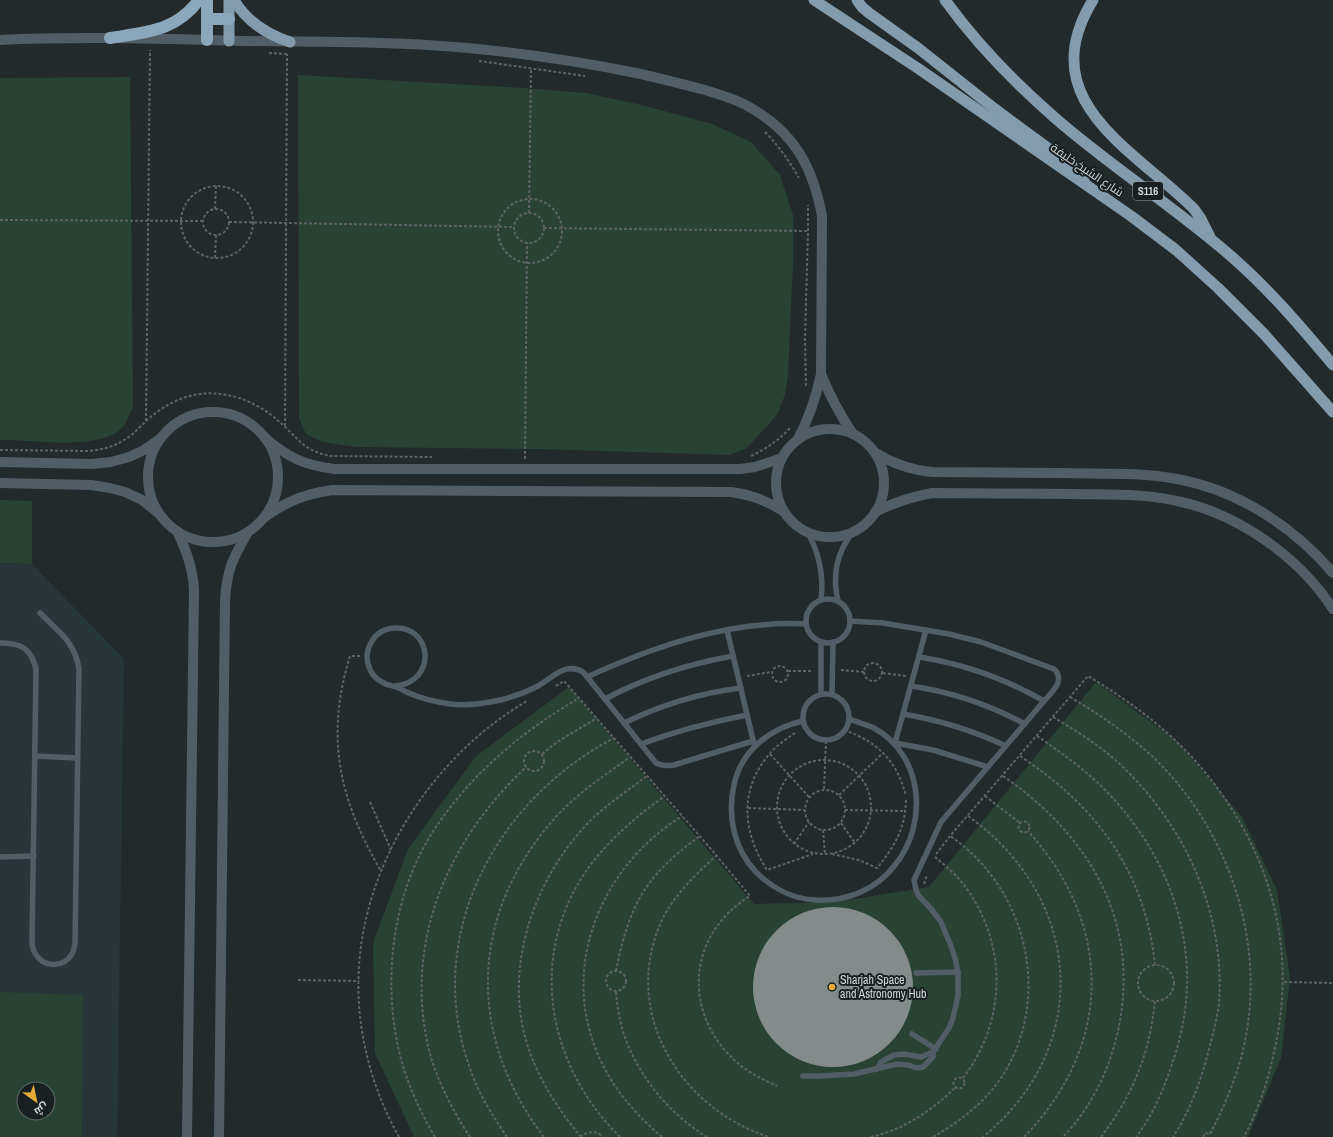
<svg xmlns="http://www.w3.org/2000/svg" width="1333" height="1137" font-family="'Archivo Narrow',Cairo,sans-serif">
<rect width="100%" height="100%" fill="#232a2b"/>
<path fill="#273639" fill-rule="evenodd" d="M0 563 32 564 124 659 117 1137H0ZM24 1089H48V1113H24Z"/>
<g fill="#284334" fill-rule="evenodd">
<path d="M298 75 523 88 586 93 642 105 712 124 751 142 780 175 793 215V263L788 375 785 395 777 415 747 448 729 455 541 449 357 447 323 442 306 434 299 418Z"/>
<path d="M130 77 133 407C130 412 128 419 125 424 106 453 31 439 0 440V78Z"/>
<path d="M0 500 32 501V564L0 563Z"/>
<path d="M1096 682 1177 741 1242 817 1277 890 1290 977 1281 1058 1248 1137H414L375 1053 373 943 408 849 476 756 569 687 754 904 835 902 929 887Z"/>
<path d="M0 992 83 995 82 1137H0ZM24 1089H48V1113H24Z"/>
</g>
<circle fill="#848c8b" cx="833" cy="987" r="80"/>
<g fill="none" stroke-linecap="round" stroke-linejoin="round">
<g stroke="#5c6364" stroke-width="2" stroke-dasharray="3 2" stroke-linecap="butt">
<path d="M269 53 287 54"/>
<path d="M479 61 585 76"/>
<path d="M765 132C779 146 789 161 799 178"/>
<circle cx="217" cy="222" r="36"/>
<circle cx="530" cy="231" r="32"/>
<circle cx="216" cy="222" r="13"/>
<path d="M215 209 216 185"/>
<path d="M529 213 531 68"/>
<circle cx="529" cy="228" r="15"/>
<path d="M0 220 202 221"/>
<path d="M229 222 514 227"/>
<path d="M544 228 808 231"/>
<path d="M215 258 216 235"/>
<path d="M806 386 805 338 808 231V205"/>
<path d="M146 421 150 50"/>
<path d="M285 426 287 54"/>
<path d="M0 450 87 451C101 450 113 447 124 440 133 435 140 427 147 420 175 396 203 387 239 398 257 404 272 414 285 427 293 434 299 442 307 447 314 452 322 454 330 456L432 457"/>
<path d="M751 456C766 449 779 440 790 428"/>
<path d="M525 459 527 243"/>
<path d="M360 656H350C325 737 339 799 381 871"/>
<circle cx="873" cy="672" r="9"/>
<circle cx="780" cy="674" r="8"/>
<path d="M841 670 864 672"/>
<path d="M788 671H812"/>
<path d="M883 673 906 676"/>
<path d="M747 676 771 672"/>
<path d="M556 686 564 681 711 849 750 896C685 936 682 1017 740 1065 751 1074 764 1080 777 1086"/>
<path d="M1070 697C1099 714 1128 734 1153 757 1230 831 1268 945 1243 1050 1236 1079 1224 1107 1210 1134L1205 1133 1203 1137"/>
<path d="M1053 717C1080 733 1107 750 1129 773 1189 834 1225 917 1219 1003 1217 1020 1212 1037 1208 1053 1200 1083 1190 1111 1173 1137"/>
<path d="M844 730C878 742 897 761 906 796"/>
<path d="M795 733C788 738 780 743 773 750 739 786 741 830 767 870L813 854"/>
<path d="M1037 736C1062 753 1087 771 1108 793 1177 865 1206 962 1174 1058 1164 1088 1155 1112 1136 1137"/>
<circle cx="534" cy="761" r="10"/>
<path d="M542 754 557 742 597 718"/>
<path d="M770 754 809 797"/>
<path d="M1020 756C1097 807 1145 871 1155 965"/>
<circle cx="824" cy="807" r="47"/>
<path d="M1003 776C1093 838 1144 928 1116 1039 1107 1075 1089 1110 1063 1137"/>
<path d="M824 789 826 740"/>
<circle cx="825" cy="810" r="20"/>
<path d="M839 795 883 753"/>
<path d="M985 796 1020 823"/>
<path d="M370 802 391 850"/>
<path d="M748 808 804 810"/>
<path d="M845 810 905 811"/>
<path d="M968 816C1083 898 1094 1046 983 1137"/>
<circle cx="1024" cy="827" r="5.5"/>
<path d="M841 823 855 843"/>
<path d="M823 830 825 854"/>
<path d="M794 844 809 822"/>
<path d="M832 854 859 860 877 868C895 846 905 829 906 800"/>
<path d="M936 854 950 836 1088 676C1131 702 1172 732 1204 771 1271 852 1298 949 1274 1052 1268 1082 1258 1110 1244 1137"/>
<path d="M717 855C696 874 674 895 662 920 620 1011 679 1108 769 1137"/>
<path d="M935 857C947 867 960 878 969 892 1008 950 1005 1023 963 1078"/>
<path d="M924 884 927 875"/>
<circle cx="1156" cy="983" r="18"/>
<circle cx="616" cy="981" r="10"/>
<path d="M616 971C629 905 645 876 700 836"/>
<path d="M298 980 359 981"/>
<path d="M1284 982 1333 983"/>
<path d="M616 992C617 1005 619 1018 623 1031 636 1074 669 1114 707 1137"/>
<circle cx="959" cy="1083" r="5.5"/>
<path d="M399 1137C370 1085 355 1026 359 966 366 858 435 755 527 701"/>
<path d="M435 1137C419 1110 406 1081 399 1051 382 977 393 890 436 827 473 772 523 731 579 698"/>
<path d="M470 1137C453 1111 437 1081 429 1050 403 942 448 840 526 767"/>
<path d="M507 1137C493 1116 479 1095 471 1071 421 939 494 801 614 738"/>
<path d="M544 1137C466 1035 469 914 555 818 576 794 604 776 630 757"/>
<path d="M580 1137C588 1131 596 1130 603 1137"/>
<path d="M581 1137C557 1108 536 1076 526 1040 504 965 535 878 588 823 606 805 627 791 647 776"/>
<path d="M620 1137C543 1061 526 946 595 859 615 835 639 814 665 796"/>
<path d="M662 1137C642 1120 624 1101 610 1078 553 984 593 872 682 816"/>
<path d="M871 1137C905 1129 931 1111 956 1087"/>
<path d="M933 1137C957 1123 979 1107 996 1085 1055 1006 1030 890 950 836"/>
<path d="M1024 1137C1113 1045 1114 926 1028 831"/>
<path d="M1101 1137C1133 1095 1150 1053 1155 1000"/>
</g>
<g stroke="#525e66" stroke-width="5.5">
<path d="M808 533C820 555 824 576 821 600"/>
<circle cx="828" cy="621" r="22"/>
<path d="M838 601C832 576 836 554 852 533"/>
<path d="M727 630 754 744"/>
<path d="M926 630 895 743 933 750 988 767"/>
<path d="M0 643C21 643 31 648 36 669L32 944C33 947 33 951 35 953 43 968 64 968 72 954 74 951 74 947 75 944L79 669C75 642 58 631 40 613"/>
<path d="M919 657C964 664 1004 678 1044 701"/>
<path d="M587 677C655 646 730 620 806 624"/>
<path d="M395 686C438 682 432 626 395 628 385 628 375 634 371 643 363 656 368 675 382 682 386 685 391 685 396 687 401 688 405 692 409 693 422 699 436 702 450 704 479 707 513 699 538 686 547 681 557 671 567 669 573 668 579 669 584 673L656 763C662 766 667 766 674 765L753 741"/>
<path d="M911 686C952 692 988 704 1025 724"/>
<circle cx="826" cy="717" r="23"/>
<path d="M821 694V642"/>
<path d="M832 694 833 642"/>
<path d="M605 699C646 677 688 664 733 656"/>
<path d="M903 714C939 720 972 730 1006 746"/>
<path d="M803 721C770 728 741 751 734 785 727 816 734 849 756 872 772 888 793 899 815 900 846 902 876 890 895 865 929 823 923 755 874 728 866 724 857 722 849 719"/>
<path d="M624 723C661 705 699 693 741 688"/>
<path d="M641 744C676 731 711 722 747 715"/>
<path d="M35 756 77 758"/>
<path d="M0 857 34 856"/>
<path d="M916 973 958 972"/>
<path d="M912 1034 936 1049"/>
<path d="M877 1069 881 1062 894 1055 904 1054 921 1057 933 1052"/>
<path d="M803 1076H820L854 1074 897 1064 908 1065 917 1068 923 1067 933 1057V1052L949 1028 953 1018 958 996V972L955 958 951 946 941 922 932 910 918 895 916 890 914 880 941 822 1044 701C1052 692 1066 680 1054 669L981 642 949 634 883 623 850 621"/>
</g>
<g stroke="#525e66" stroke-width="10">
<path d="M0 40C82 36 165 39 247 41 307 42 367 41 427 45 497 49 567 59 636 73 659 78 682 84 705 90 721 95 737 99 751 108 795 133 813 168 822 216L821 374C816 398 809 418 798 439"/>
<path d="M821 374C830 396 840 415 853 434"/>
<circle cx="213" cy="477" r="65"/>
<circle cx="830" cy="483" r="54"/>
<path d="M265 438C289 458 304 465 334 469H740L755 467 782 458"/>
<path d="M874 452C893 464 910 470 932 472 975 472 1019 473 1062 473 1100 474 1140 472 1177 479 1238 490 1294 527 1333 573"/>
<path d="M0 462 92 464 111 462 129 457 144 450 161 438"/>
<path d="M0 483 91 485 110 488 125 492 142 500 157 512"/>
<path d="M875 512C895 502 910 497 932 493 979 493 1025 494 1072 494 1107 495 1143 493 1177 501 1239 514 1299 557 1333 609"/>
<path d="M265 517C287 501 305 494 332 490L731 492C752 495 765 500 783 511"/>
<path d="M177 531C186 550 193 568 194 590L187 1137"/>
<path d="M219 1137 225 600C227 569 233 558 248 532"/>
</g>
<g stroke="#829cae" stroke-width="11">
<path d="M229 0V41"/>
<path d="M234 0C247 22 266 34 290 42"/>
<path d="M814 0 919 69 1131 216 1176 250 1218 288 1264 334 1333 412"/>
<path d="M857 0 862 7 869 13 918 48 995 109 1075 168 1084 180"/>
<path d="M945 0C976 43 1014 82 1054 117 1111 167 1175 207 1232 257 1270 290 1301 327 1333 365"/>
<path d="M1093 0C1031 101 1134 149 1194 209L1201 219 1210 237"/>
</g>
<g stroke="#8aa7bb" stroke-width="12">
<path d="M207 19H229"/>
<path d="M110 38C146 32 175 32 199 0"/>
<path d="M207 40V0"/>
</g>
</g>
<circle fill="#e5ad36" stroke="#192021" stroke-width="1.5" cx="832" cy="987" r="4"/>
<g text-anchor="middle" stroke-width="4" stroke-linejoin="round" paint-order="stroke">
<rect fill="#192021" stroke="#9aa0a0" stroke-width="1" x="1133" y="182" width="30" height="18" rx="3"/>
<g font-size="11" font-weight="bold" fill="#d2d7d7">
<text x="1148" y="195">S116</text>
</g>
<g font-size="12" fill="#d2d7d7" stroke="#192021">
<text transform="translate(1087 170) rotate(34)" y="4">شارع الشيخ خليفة</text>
</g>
<g font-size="12" fill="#d2d7d7" stroke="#192021" text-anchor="start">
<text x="840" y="984">Sharjah Space<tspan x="840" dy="14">and Astronomy Hub</tspan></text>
</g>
</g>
<g transform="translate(36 1101) rotate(147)"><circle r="19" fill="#192021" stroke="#63696a"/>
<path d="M0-3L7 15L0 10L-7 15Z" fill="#e5ad36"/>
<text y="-6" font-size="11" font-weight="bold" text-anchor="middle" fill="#d2d7d7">ش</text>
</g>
</svg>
